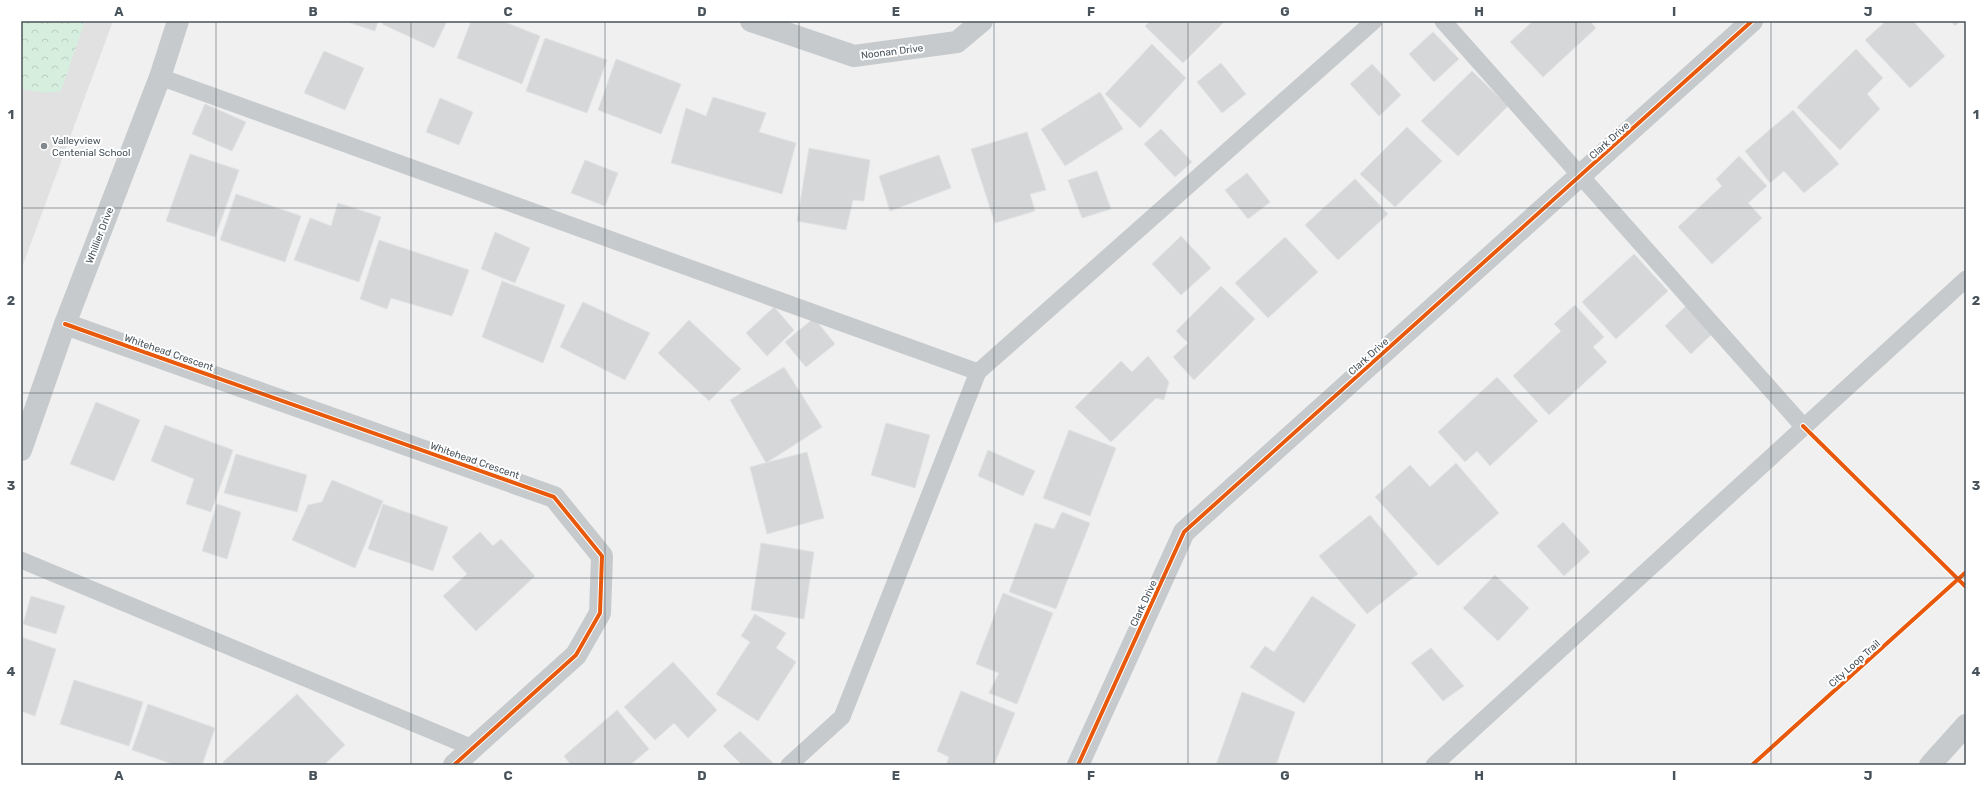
<svg xmlns="http://www.w3.org/2000/svg" width="1987" height="786" font-family="Rubik,sans-serif">
<defs>
<pattern id="park-crowns" width="20" height="18" patternUnits="userSpaceOnUse"><rect width="20" height="18" fill="#d6eedd"/><path d="M2 6a3 3 0 1 1 6 0M12 15a3 3 0 1 1 6 0" fill="none" stroke="#b9cec0"/></pattern>
</defs>
<rect width="100%" height="100%" fill="#f0f0f0"/>
<path fill="#e2e1e1" d="M21 21H113L21 270Z"/>
<path fill="url(#park-crowns)" d="M21 21H85L61 91 46 93 21 89Z"/>
<g fill="#d6d7d8" stroke="#e1e2e3">
<path d="M345 21H378L375 31Z"/>
<path d="M384 21H447L434 48 382 24Z"/>
<path d="M471 21H502L540 36 522 84 457 58Z"/>
<path d="M1150 21H1225L1183 63 1145 26Z"/>
<path d="M1533 21H1590L1596 28 1543 77 1510 42Z"/>
<path d="M1886 21H1913L1945 56 1910 88 1865 40Z"/>
<path d="M1951 21H1960L1955 26Z"/>
<path d="M1433 32 1459 59 1434 82 1409 54Z"/>
<path d="M545 38 607 60 587 113 526 91Z"/>
<path d="M1152 44 1186 78 1140 128 1105 94Z"/>
<path d="M1856 49 1883 78 1867 94 1880 109 1840 150 1797 107Z"/>
<path d="M324 51 364 68 345 110 304 93Z"/>
<path d="M616 59 681 84 661 134 598 110Z"/>
<path d="M1221 63 1246 94 1222 113 1197 82Z"/>
<path d="M1372 64 1401 95 1379 116 1350 84Z"/>
<path d="M1472 71 1508 106 1458 156 1421 121Z"/>
<path d="M1100 92 1123 129 1065 166 1041 129Z"/>
<path d="M713 97 766 113 759 132 796 143 782 194 671 163 686 108 706 116Z"/>
<path d="M440 98 473 112 459 145 426 132Z"/>
<path d="M205 104 246 122 232 151 192 134Z"/>
<path d="M1793 110 1839 164 1804 193 1784 171 1770 183 1745 151Z"/>
<path d="M1407 127 1442 161 1395 207 1360 174Z"/>
<path d="M1161 129 1192 162 1175 177 1144 144Z"/>
<path d="M1027 132 1046 190 1030 194 1035 211 995 223 971 149Z"/>
<path d="M809 148 870 160 864 201 853 200 846 230 797 221Z"/>
<path d="M190 154 239 170 215 237 166 221Z"/>
<path d="M939 155 951 188 890 211 879 176Z"/>
<path d="M1739 156 1767 186 1748 203 1762 218 1712 264 1678 227 1722 186 1716 179Z"/>
<path d="M585 160 618 173 605 206 571 193Z"/>
<path d="M1097 171 1111 209 1082 218 1068 180Z"/>
<path d="M1247 173 1270 202 1248 219 1225 190Z"/>
<path d="M1355 179 1388 214 1338 260 1305 225Z"/>
<path d="M236 194 301 216 285 262 220 240Z"/>
<path d="M338 203 381 217 359 282 294 260 310 218 331 226Z"/>
<path d="M495 232 530 248 515 283 481 269Z"/>
<path d="M1181 236 1211 268 1181 295 1152 264Z"/>
<path d="M1285 237 1318 272 1268 318 1235 283Z"/>
<path d="M379 240 469 270 452 316 391 298 387 309 360 299Z"/>
<path d="M1634 254 1668 291 1616 339 1582 302Z"/>
<path d="M502 281 565 305 543 363 482 337Z"/>
<path d="M1221 286 1255 319 1194 380 1173 357 1188 343 1176 331Z"/>
<path d="M583 302 650 333 625 380 560 347Z"/>
<path d="M1575 305 1604 337 1593 347 1607 362 1549 415 1513 376 1561 331 1554 324Z"/>
<path d="M1687 305 1713 333 1691 354 1665 326Z"/>
<path d="M774 307 794 330 767 356 746 333Z"/>
<path d="M814 318 835 344 806 367 785 342Z"/>
<path d="M689 320 741 369 709 401 658 353Z"/>
<path d="M1148 356 1169 382 1164 400 1156 398 1111 442 1075 407 1121 361 1132 372Z"/>
<path d="M784 367 822 427 766 463 730 400Z"/>
<path d="M1497 377 1538 421 1490 466 1477 451 1465 462 1438 432Z"/>
<path d="M96 402 140 420 114 481 70 464Z"/>
<path d="M886 423 930 435 915 488 871 475Z"/>
<path d="M165 425 233 450 211 512 186 504 194 479 151 461Z"/>
<path d="M1069 430 1116 448 1090 516 1043 498Z"/>
<path d="M988 450 1035 471 1023 496 978 476Z"/>
<path d="M807 452 824 518 767 534 750 467Z"/>
<path d="M236 454 307 475 297 512 224 493Z"/>
<path d="M1456 463 1499 513 1438 566 1375 497 1410 465 1430 487Z"/>
<path d="M332 480 383 501 355 568 292 540 308 505 322 502Z"/>
<path d="M217 504 241 512 227 559 202 551Z"/>
<path d="M383 504 448 527 433 571 368 549Z"/>
<path d="M1062 512 1090 523 1056 609 1009 592 1035 523 1054 529Z"/>
<path d="M1370 515 1418 574 1367 614 1319 556Z"/>
<path d="M1563 522 1590 552 1564 576 1537 546Z"/>
<path d="M480 532 493 546 501 539 535 576 476 631 443 596 467 574 452 557Z"/>
<path d="M761 543 814 552 804 619 751 610Z"/>
<path d="M1495 575 1529 608 1498 641 1463 608Z"/>
<path d="M1003 593 1053 613 1017 704 989 693 999 673 976 664Z"/>
<path d="M31 596 65 606 56 634 23 624Z"/>
<path d="M1312 596 1356 625 1304 703 1250 667 1265 646 1274 652Z"/>
<path d="M755 614 786 633 776 648 796 662 758 721 716 694 750 642 741 636Z"/>
<path d="M21 637 56 649 35 716 21 711Z"/>
<path d="M1431 648 1464 686 1443 701 1411 663Z"/>
<path d="M673 662 717 710 688 738 674 723 655 740 624 707Z"/>
<path d="M74 680 143 702 129 746 60 724Z"/>
<path d="M961 691 1015 713 994 765H946L949 757 937 751Z"/>
<path d="M1242 692 1295 712 1276 765H1216Z"/>
<path d="M297 694 345 745 324 765H225L223 762Z"/>
<path d="M148 704 215 728 202 765H175L132 750Z"/>
<path d="M617 710 649 749 630 765H571L564 756Z"/>
<path d="M740 731 774 764 742 765 723 746Z"/>
</g>
<g fill="none" stroke-linecap="round" stroke-linejoin="round">
<g stroke="#c7cacc" stroke-width="17">
<path d="M1443 21 1803 426"/>
<path d="M160 77 978 372"/>
<path d="M21 560 473 748"/>
<path d="M789 765 842 717 978 372 1374 21"/>
<path d="M1434 765 1966 279"/>
</g>
<g stroke="#c7cacc" stroke-width="22">
<path d="M751 21 854 56 957 42 982 21"/>
<path d="M65 324 554 497 602 556 600 613 576 655 454 765"/>
<path d="M21 450 65 324 160 77 178 21"/>
<path d="M1078 765 1184 532 1752 21"/>
</g>
<path stroke="#c7cacc" stroke-width="22" d="M1930 765 1966 725"/>
<defs>
<g id="cycleway">
<path d="M65 324 554 497 602 556 600 613 576 655 454 765"/>
<path d="M1803 426 1966 587"/>
<path d="M1078 765 1184 532 1752 21"/>
<path d="M1752 765 1966 572"/>
</g>
</defs>
<use href="#cycleway" stroke="#fff" stroke-width="6"/>
<use href="#cycleway" stroke="#e8590c" stroke-width="4"/>
</g>
<path fill="none" stroke="#48535b" stroke-width="1" stroke-opacity="0.55" d="M216 21V765M411 21V765M605 21V765M799 21V765M994 21V765M1188 21V765M1382 21V765M1576 21V765M1771 21V765M21 208H1966M21 393H1966M21 578H1966"/>
<circle fill="#838a8f" stroke="#fff" stroke-width="1.5" cx="44" cy="146" r="4"/>
<g text-anchor="middle" stroke-width="4" stroke-linejoin="round" paint-order="stroke">
<g font-size="10" fill="#48535b" stroke="#fff">
<text transform="translate(892 51) rotate(-7)" y="4">Noonan Drive</text>
<text transform="translate(1609 140) rotate(-42)" y="4">Clark Drive</text>
<text transform="translate(99 235) rotate(-69)" y="4">Whillier Drive</text>
<text transform="translate(169 352) rotate(19)" y="4">Whitehead Crescent</text>
<text transform="translate(1368 356) rotate(-42)" y="4">Clark Drive</text>
<text transform="translate(475 460) rotate(19)" y="4">Whitehead Crescent</text>
<text transform="translate(1143 603) rotate(-65)" y="4">Clark Drive</text>
<text transform="translate(1854 663) rotate(-42)" y="4">City Loop Trail</text>
</g>
<g font-size="10" fill="#48535b" stroke="#fff" text-anchor="start">
<text x="52" y="144">Valleyview<tspan x="52" dy="12">Centenial School</tspan></text>
</g>
</g>
<rect width="1987" height="786" fill="none" stroke="#ffffff" stroke-width="44"/>
<rect x="22" y="22" width="1943" height="742" fill="none" stroke="#48535b" stroke-width="1.5"/>
<g font-size="13" text-anchor="middle" font-weight="bold" fill="#48535b">
<text x="119" y="16">A</text>
<text x="313" y="16">B</text>
<text x="508" y="16">C</text>
<text x="702" y="16">D</text>
<text x="896" y="16">E</text>
<text x="1091" y="16">F</text>
<text x="1285" y="16">G</text>
<text x="1479" y="16">H</text>
<text x="1674" y="16">I</text>
<text x="1868" y="16">J</text>
<text x="11" y="119">1</text>
<text x="1976" y="119">1</text>
<text x="11" y="305">2</text>
<text x="1976" y="305">2</text>
<text x="11" y="490">3</text>
<text x="1976" y="490">3</text>
<text x="11" y="676">4</text>
<text x="1976" y="676">4</text>
<text x="119" y="780">A</text>
<text x="313" y="780">B</text>
<text x="508" y="780">C</text>
<text x="702" y="780">D</text>
<text x="896" y="780">E</text>
<text x="1091" y="780">F</text>
<text x="1285" y="780">G</text>
<text x="1479" y="780">H</text>
<text x="1674" y="780">I</text>
<text x="1868" y="780">J</text>
</g>
</svg>
